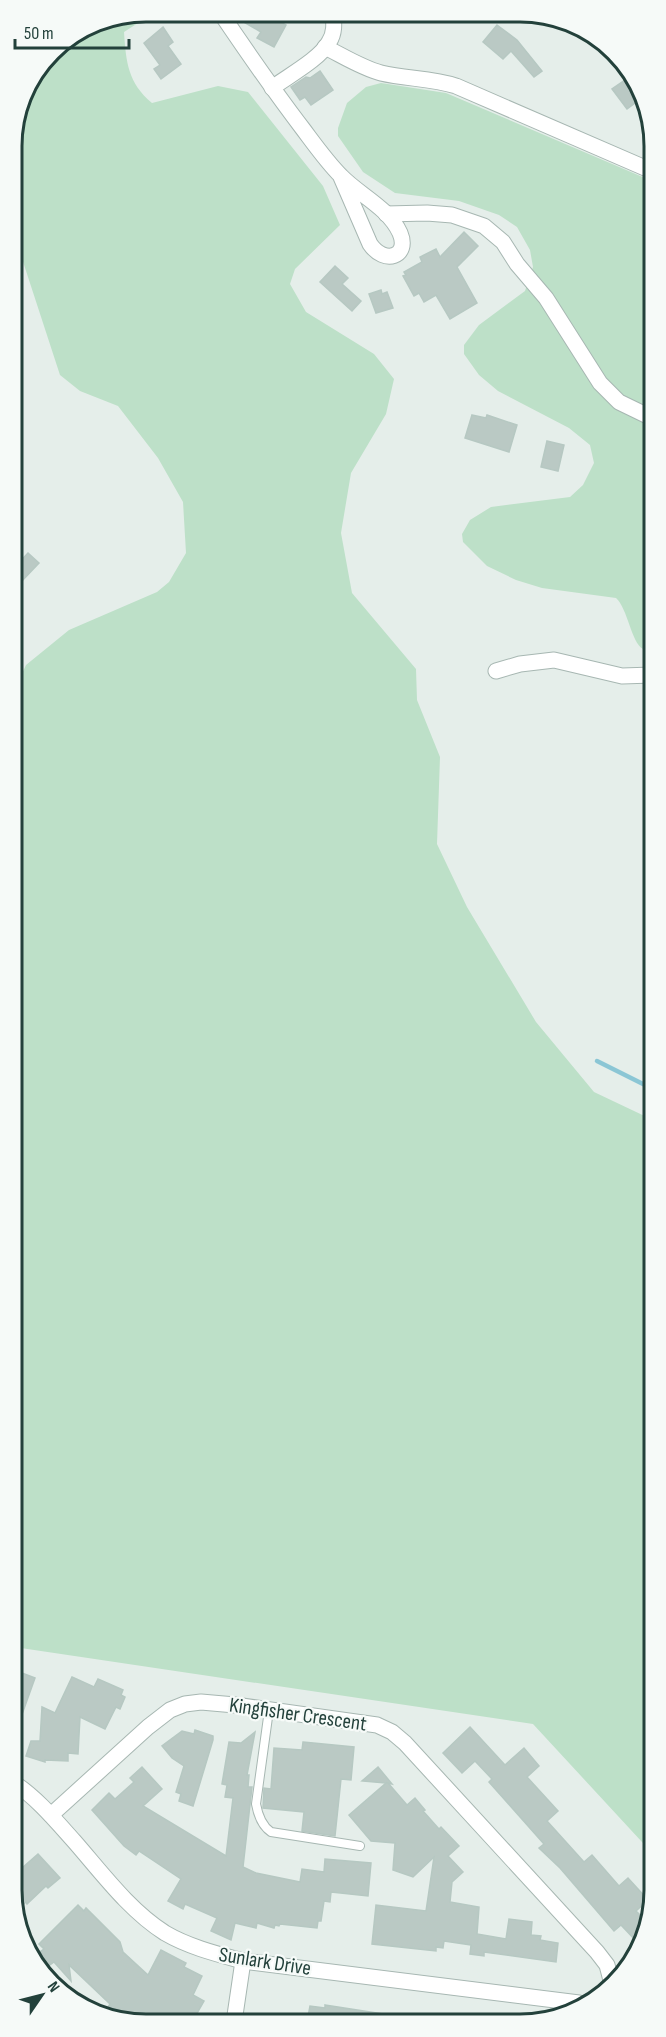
<svg xmlns="http://www.w3.org/2000/svg" width="666" height="2037" font-family="'Sofia Sans Condensed',sans-serif">
<rect width="100%" height="100%" fill="#e5eeea"/>
<g fill="#bde0c8">
<path d="M147 12H155L124 32C126 62 128 83 152 103L218 86 248 92 323 186 340 225 295 269 290 284 306 312 374 354 394 379 386 414 351 473 341 533 352 593 416 669 417 700 440 757 437 844 467 907 536 1022 594 1092 653 1120 654 1855 533 1724 14 1647 13 693 26 665 69 630 157 592 169 582 186 553 183 502 158 458 118 406 80 391 60 375 12 228V138L26 87 58 46 95 22Z"/>
<path d="M381 83 446 93 652 181V651C651 651 643 650 643 649 631 642 628 609 616 598L542 588 516 580 487 566 463 542 462 534 470 520 491 507 570 497 583 485 594 463 590 445 569 428 498 391 479 375 464 354V345L479 325 525 291 533 267 530 250 517 227 499 215 459 201 395 193 363 172 338 136V128L347 103 366 87Z"/>
</g>
<g fill="none" stroke-linecap="round" stroke-linejoin="round">
<path stroke="#8bc6d5" stroke-width="4.5" d="M597 1061 653 1089"/>
</g>
<g fill="#bac9c4" stroke="#b6c8c2" stroke-width="1.5">
<path d="M232 13H281L277 20 286 25 274 47 257 38 261 32 235 17Z"/>
<path d="M497 25 517 40 542 71 534 77 511 51 503 59 483 42Z"/>
<path d="M163 27 173 42 168 46 181 64 161 79 154 69 160 65 144 43Z"/>
<path d="M320 71 333 90 311 105 305 97 300 100 291 87 306 77 310 78Z"/>
<path d="M625 80 639 100 627 109 612 89Z"/>
<path d="M464 232 478 246 457 267 477 303 450 319 436 295 424 302 419 293 414 296 403 276 406 275 404 272 422 262 420 257 436 249 440 257Z"/>
<path d="M335 266 348 278 342 284 361 301 352 311 320 282Z"/>
<path d="M381 290 382 294 387 292 393 308 376 313 369 294Z"/>
<path d="M472 415 486 418 487 415 517 425 509 452 465 438Z"/>
<path d="M547 441 564 445 558 471 541 467Z"/>
<path d="M28 553 39 563 22 581 13 572V569Z"/>
<path d="M14 1670 35 1678 15 1734H14Z"/>
<path d="M72 1677 94 1687 98 1679 123 1690 121 1695 125 1697 120 1709 116 1707 105 1729 80 1717 78 1754 68 1753V1761L45 1760V1762L26 1756 31 1741H40L42 1707 55 1713Z"/>
<path d="M470 1727 505 1765 524 1748 539 1766 527 1777 558 1811 547 1821 584 1862 592 1855 619 1886 628 1878 648 1900 636 1911 645 1920 636 1941 621 1925 614 1931 560 1868 539 1848 544 1844 489 1782 492 1779 475 1761 462 1773 443 1753Z"/>
<path d="M195 1730 213 1736V1740L193 1806 179 1801 181 1794 176 1792 184 1766 172 1758 162 1746 182 1731 194 1734Z"/>
<path d="M255 1732 247 1775H249L248 1787H252L243 1867 256 1873 300 1882 302 1869 324 1872 325 1859 371 1863 368 1896 331 1892 330 1902 324 1901 321 1921H318L317 1928 280 1924 279 1926 275 1925 274 1928 257 1923 256 1928 235 1923 231 1940 211 1931 217 1918 185 1904 183 1909 168 1901 181 1879 139 1851 136 1855 124 1846 92 1810 109 1793 115 1799 134 1782 130 1778 142 1767 162 1789 143 1806 226 1856 233 1798 225 1797 227 1785 222 1784 229 1742 241 1743Z"/>
<path d="M303 1742 354 1747 351 1780 341 1779 335 1836 302 1831 304 1812 263 1808 264 1788 271 1789 274 1748 302 1750Z"/>
<path d="M378 1767 392 1784 388 1783 407 1805 415 1798 425 1810 423 1811 439 1829 441 1827 459 1846 448 1856 463 1872 452 1882 450 1902 479 1907 477 1934 506 1939 509 1919 532 1922 531 1935 541 1936 540 1940 558 1943 556 1962 484 1952V1956L470 1954 471 1945 444 1941 443 1948 436 1947V1951L372 1944 376 1905 426 1911 434 1857 413 1877 393 1870 395 1843 371 1841 349 1815 386 1783 362 1781Z"/>
<path d="M38 1854 60 1878 48 1888 46 1886 27 1904 26 1902 15 1912 14 1875Z"/>
<path d="M78 1905 84 1911 86 1908 120 1942 123 1952 148 1975 161 1950 186 1963 184 1967 202 1976 193 1995 204 2001 192 2022H127L107 2009 110 2004 69 1965 71 1981 54 1962 43 1970 35 1955 44 1949 39 1944Z"/>
<path d="M325 2005 389 2015 388 2022H307L310 2006 325 2008Z"/>
</g>
<g fill="none" stroke-linecap="round" stroke-linejoin="round">
<defs>
<path id="service" d="M269 1710 256 1804C258 1815 262 1826 271 1832L360 1846"/>
<g id="minor">
<path d="M220 12C247 52 274 91 303 129 315 145 327 162 341 176 359 195 388 207 400 233 410 257 384 265 370 244L341 177"/>
<path d="M325 47C343 56 362 68 381 73 406 79 432 78 456 86L652 171"/>
<path d="M272 88C288 76 320 59 329 42 335 33 334 23 333 13"/>
<path d="M386 214 427 213 452 215 484 226 503 242 517 264 546 298 600 383 619 402 652 418"/>
<path d="M496 671 520 664 554 660 622 676 652 675"/>
<path d="M14 1783C37 1798 56 1821 74 1841 102 1873 129 1910 165 1933 189 1947 217 1954 243 1961L579 2003"/>
<path d="M51 1815 148 1727 170 1710 185 1704 201 1702 235 1705 377 1725 392 1732 405 1743 597 1952 607 1965 612 1984"/>
<path d="M234 2022 243 1961"/>
</g>
</defs>
<use href="#service" stroke="#a7b7b2" stroke-width="10"/>
<use href="#minor" stroke="#a7b7b2" stroke-width="17"/>
<use href="#service" stroke="#fff" stroke-width="8"/>
<use href="#minor" stroke="#fff" stroke-width="15"/>
</g>
<g text-anchor="middle" stroke-width="4.5" stroke-linejoin="round" paint-order="stroke">
<g font-size="21" fill="#23413b" stroke="#f6faf8">
<text transform="translate(298 1714) rotate(8)" y="7">Kingfisher Crescent</text>
<text transform="translate(265 1961) rotate(9)" y="7">Sunlark Drive</text>
</g>
</g>
<path d="M0 0H666V2037H0ZM146 22H520A124 124 0 0 1 644 146V1890A124 124 0 0 1 520 2014H146A124 124 0 0 1 22 1890V146A124 124 0 0 1 146 22Z" fill="#f6faf8" fill-rule="evenodd"/>
<path fill="none" stroke="#23413b" stroke-width="3" d="M146 22H520A124 124 0 0 1 644 146V1890A124 124 0 0 1 520 2014H146A124 124 0 0 1 22 1890V146A124 124 0 0 1 146 22Z"/>
<g transform="translate(42 1995) rotate(55)" stroke="#f6faf8" stroke-width="4.5" paint-order="stroke">
<path d="M0-4.5L10 22L0 15L-10 22Z" fill="#23413b"/>
<text y="-9" font-size="16" font-weight="bold" text-anchor="middle" fill="#23413b">N</text>
</g>
<path d="M15 39v9h114v-9" fill="none" stroke="#23413b" stroke-width="3"/>
<text x="24" y="39" font-size="18" fill="#23413b" stroke="#f6faf8" stroke-width="4.5" paint-order="stroke">50 m</text>
</svg>
